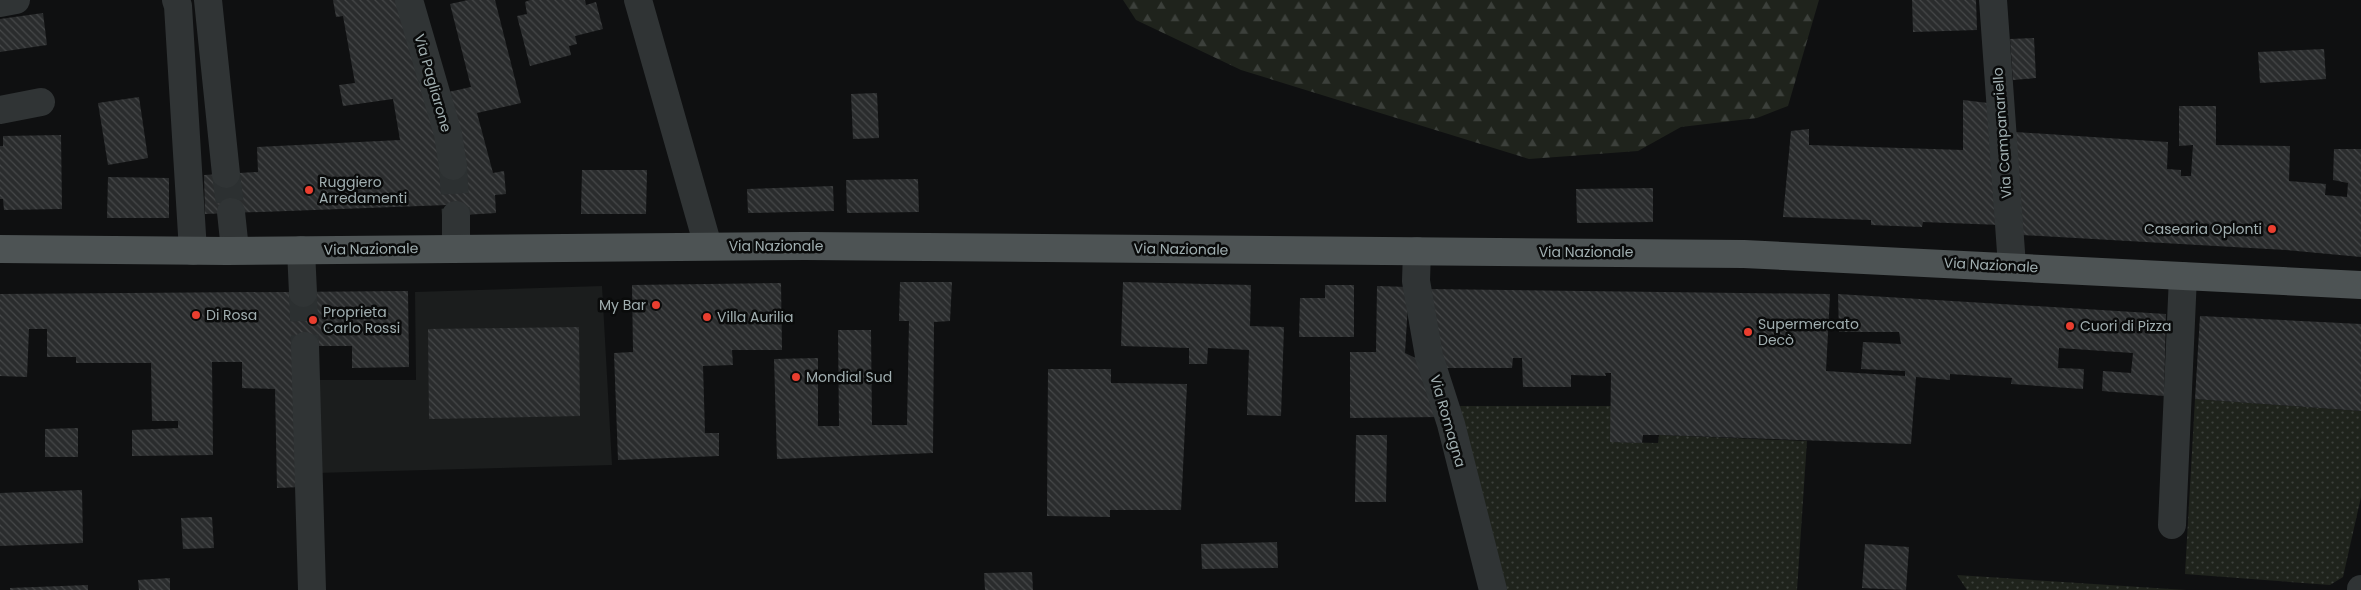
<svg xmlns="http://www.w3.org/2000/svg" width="2361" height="590" font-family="Poppins,sans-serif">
<defs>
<pattern id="grass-dots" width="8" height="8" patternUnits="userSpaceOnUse" patternTransform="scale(1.25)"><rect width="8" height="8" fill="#1f231c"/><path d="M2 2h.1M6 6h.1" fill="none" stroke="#3c403b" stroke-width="1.8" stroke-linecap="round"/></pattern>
<pattern id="forest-firs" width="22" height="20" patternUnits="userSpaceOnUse" patternTransform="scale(1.25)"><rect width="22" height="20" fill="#1f231c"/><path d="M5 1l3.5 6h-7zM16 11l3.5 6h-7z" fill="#3c403b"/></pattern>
<pattern id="building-back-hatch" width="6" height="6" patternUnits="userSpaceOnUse" patternTransform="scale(1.25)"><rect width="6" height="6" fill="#2a2c2d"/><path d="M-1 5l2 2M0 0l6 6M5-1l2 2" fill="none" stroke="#464849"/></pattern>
</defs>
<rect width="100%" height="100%" fill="#0f1011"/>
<path fill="#1b1d1d" d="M602 286 612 465 316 473 313 380H416L415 292Z"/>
<g fill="url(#grass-dots)">
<path d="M2195 399 2361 411V497L2343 577 2330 585 2185 574Z"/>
<path d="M1453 406H1611V442L1658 443 1659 435 1807 441 1797 590H1500Z"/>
<path d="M1957 575 2186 590H1967Z"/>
</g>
<path fill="url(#forest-firs)" d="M1123 0H1819L1788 106 1757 118 1681 127 1638 151 1529 159 1241 70 1136 20Z"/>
<g fill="url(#building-back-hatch)">
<path d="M333 0H397L444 93 471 87 450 4 468 0H495L521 103 477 113 493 173 504 171 506 194 495 195 496 213 447 216V205L205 214 204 175 258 172 257 147 400 140 393 99 343 106 339 85 355 83 343 16 336 17Z"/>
<path d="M530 0H585L586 5 596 2 603 29 575 36 577 44 569 46 571 55 530 66 517 16 527 14 525 2Z"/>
<path d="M1912 0H1976L1977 30 1913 32Z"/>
<path d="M43 13 47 45 0 52V19Z"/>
<path d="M2034 38 2036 78 2013 80 2010 39Z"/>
<path d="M2324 49 2326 79 2260 83 2258 52Z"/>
<path d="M877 93 879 138 853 139 851 94Z"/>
<path d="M139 97 148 158 108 165 98 103Z"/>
<path d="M1963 100 1988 103 2001 225 1923 222 1922 227 1871 225V220L1783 217 1791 131 1809 129V145L1963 150Z"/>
<path d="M2179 106H2216V145L2290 146 2289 181 2326 184 2325 195 2347 197 2348 183 2333 180 2334 149H2361V257L2286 250 2022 235 2015 132 2168 142 2167 169 2181 170V176H2191L2193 145 2179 146Z"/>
<path d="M61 135 62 209 4 210 3 199H0V146H3V136Z"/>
<path d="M582 170H647L646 214H581Z"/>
<path d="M108 177 169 178V218H107Z"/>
<path d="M918 179 919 212 847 213 846 180Z"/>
<path d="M833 186 834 211 748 213 747 189Z"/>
<path d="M1653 188V222L1577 223 1576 189Z"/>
<path d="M900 282H952L950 321 934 322 933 453 777 459 774 359 818 358V426H839L838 330H871L872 425H907L909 321H899Z"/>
<path d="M1123 282 1251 285 1250 326 1284 327 1281 416 1247 415 1249 350 1208 348 1207 364H1189V348L1121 346Z"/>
<path d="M781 283 782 350H732L733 365 703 366 705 433H719V456L618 460 614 353 633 352 632 285Z"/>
<path d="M1325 285H1354V337H1299L1300 298H1325Z"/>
<path d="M1377 286 1409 287 1405 353 1424 362 1440 417 1350 418V352H1376Z"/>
<path d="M1429 289 1830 294 1826 371 1905 376V371L1861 369 1863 342 1901 344 1899 332H1839L1838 294 2166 314 2164 396 2102 391 2103 371 2131 373 2133 353 2059 348 2058 368 2084 369 2083 389 2011 384 2012 378 1950 374V380L1916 377 1911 444 1659 435H1643L1642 443 1610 442 1611 373H1605L1606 376 1571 375V387H1523L1522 358H1513L1512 368H1441Z"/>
<path d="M408 291 409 367 352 368V346H298L301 487 277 488 275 389 242 388V362H212L213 455 132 456V430L178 428V421H152L151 363H76V357H47V329H29L27 377 0 376V294Z"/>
<path d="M2200 316 2361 324V411L2195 399Z"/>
<path d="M579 327 580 416 429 419 428 329Z"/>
<path d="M1048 369H1111V383L1187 384 1181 510H1110V517L1047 516Z"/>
<path d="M78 428V457H45V429Z"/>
<path d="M1356 435H1387L1386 502H1355Z"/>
<path d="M82 490 83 543 0 546V493Z"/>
<path d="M212 517 214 548 183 549 181 518Z"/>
<path d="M1277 542 1278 568 1202 569 1201 544Z"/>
<path d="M1865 544 1909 547 1906 590 1862 588Z"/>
<path d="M1032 572 1033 590H985L984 573Z"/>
<path d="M170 578V590H139L138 580Z"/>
<path d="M88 585V590H10V588Z"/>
</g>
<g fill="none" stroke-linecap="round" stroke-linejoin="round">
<g stroke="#2c3031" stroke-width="28" stroke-dasharray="28 14" stroke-linecap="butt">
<path d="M453 166 456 215"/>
<path d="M226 174 231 212"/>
<path d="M303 293 305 346"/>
</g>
<g stroke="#303435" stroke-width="28">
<path d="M176 0 178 6 193 251"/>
<path d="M208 0 226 174"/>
<path d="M409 0 448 134 453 166"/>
<path d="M638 0 708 246"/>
<path d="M1993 0 2012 266"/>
<path d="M0 3 16 0"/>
<path d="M0 110 41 102"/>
<path d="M231 212 235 250"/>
<path d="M456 215V248"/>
<path d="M301 250 303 293"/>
<path d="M1417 251 1416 281 1429 356 1451 424 1493 590"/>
<path d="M305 346 312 590"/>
<path d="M2172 525 2183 276"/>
<path d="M2361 590V589"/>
</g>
<path stroke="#4d5354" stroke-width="28" d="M0 249 227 251 805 246 1744 254 2361 285"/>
</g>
<g fill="#e93e2f" stroke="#0a0b0b" stroke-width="2">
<circle cx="309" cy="190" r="5"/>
<circle cx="2272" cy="229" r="5"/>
<circle cx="656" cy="305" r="5"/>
<circle cx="196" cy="315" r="5"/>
<circle cx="707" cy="317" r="5"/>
<circle cx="313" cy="320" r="5"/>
<circle cx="2070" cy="326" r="5"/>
<circle cx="1748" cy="332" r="5"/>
<circle cx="796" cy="377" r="5"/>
</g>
<g text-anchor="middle" stroke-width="5" stroke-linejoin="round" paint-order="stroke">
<g font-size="14" fill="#a1afb1" stroke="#0a0b0b">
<text transform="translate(433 83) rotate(74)" y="5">Via Pagliarone</text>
<text transform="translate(2002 133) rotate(-94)" y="5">Via Campanariello</text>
<text x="776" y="251">Via Nazionale</text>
<text transform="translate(371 249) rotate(-1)" y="5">Via Nazionale</text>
<text transform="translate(1181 249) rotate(1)" y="5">Via Nazionale</text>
<text x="1586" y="257">Via Nazionale</text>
<text transform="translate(1991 265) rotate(3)" y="5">Via Nazionale</text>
<text transform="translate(1448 421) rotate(74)" y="5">Via Romagna</text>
</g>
<g font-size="14" fill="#a1afb1" stroke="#0a0b0b" text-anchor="start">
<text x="319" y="187">Ruggiero<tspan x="319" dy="16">Arredamenti</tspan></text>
<text x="2262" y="234" text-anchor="end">Casearia Oplonti</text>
<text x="646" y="310" text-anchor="end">My Bar</text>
<text x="323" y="317">Proprieta<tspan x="323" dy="16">Carlo Rossi</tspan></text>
<text x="206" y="320">Di Rosa</text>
<text x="717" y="322">Villa Aurilia</text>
<text x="1758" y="329">Supermercato<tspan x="1758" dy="16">Decò</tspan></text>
<text x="2080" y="331">Cuori di Pizza</text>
<text x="806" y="382">Mondial Sud</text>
</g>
</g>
</svg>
